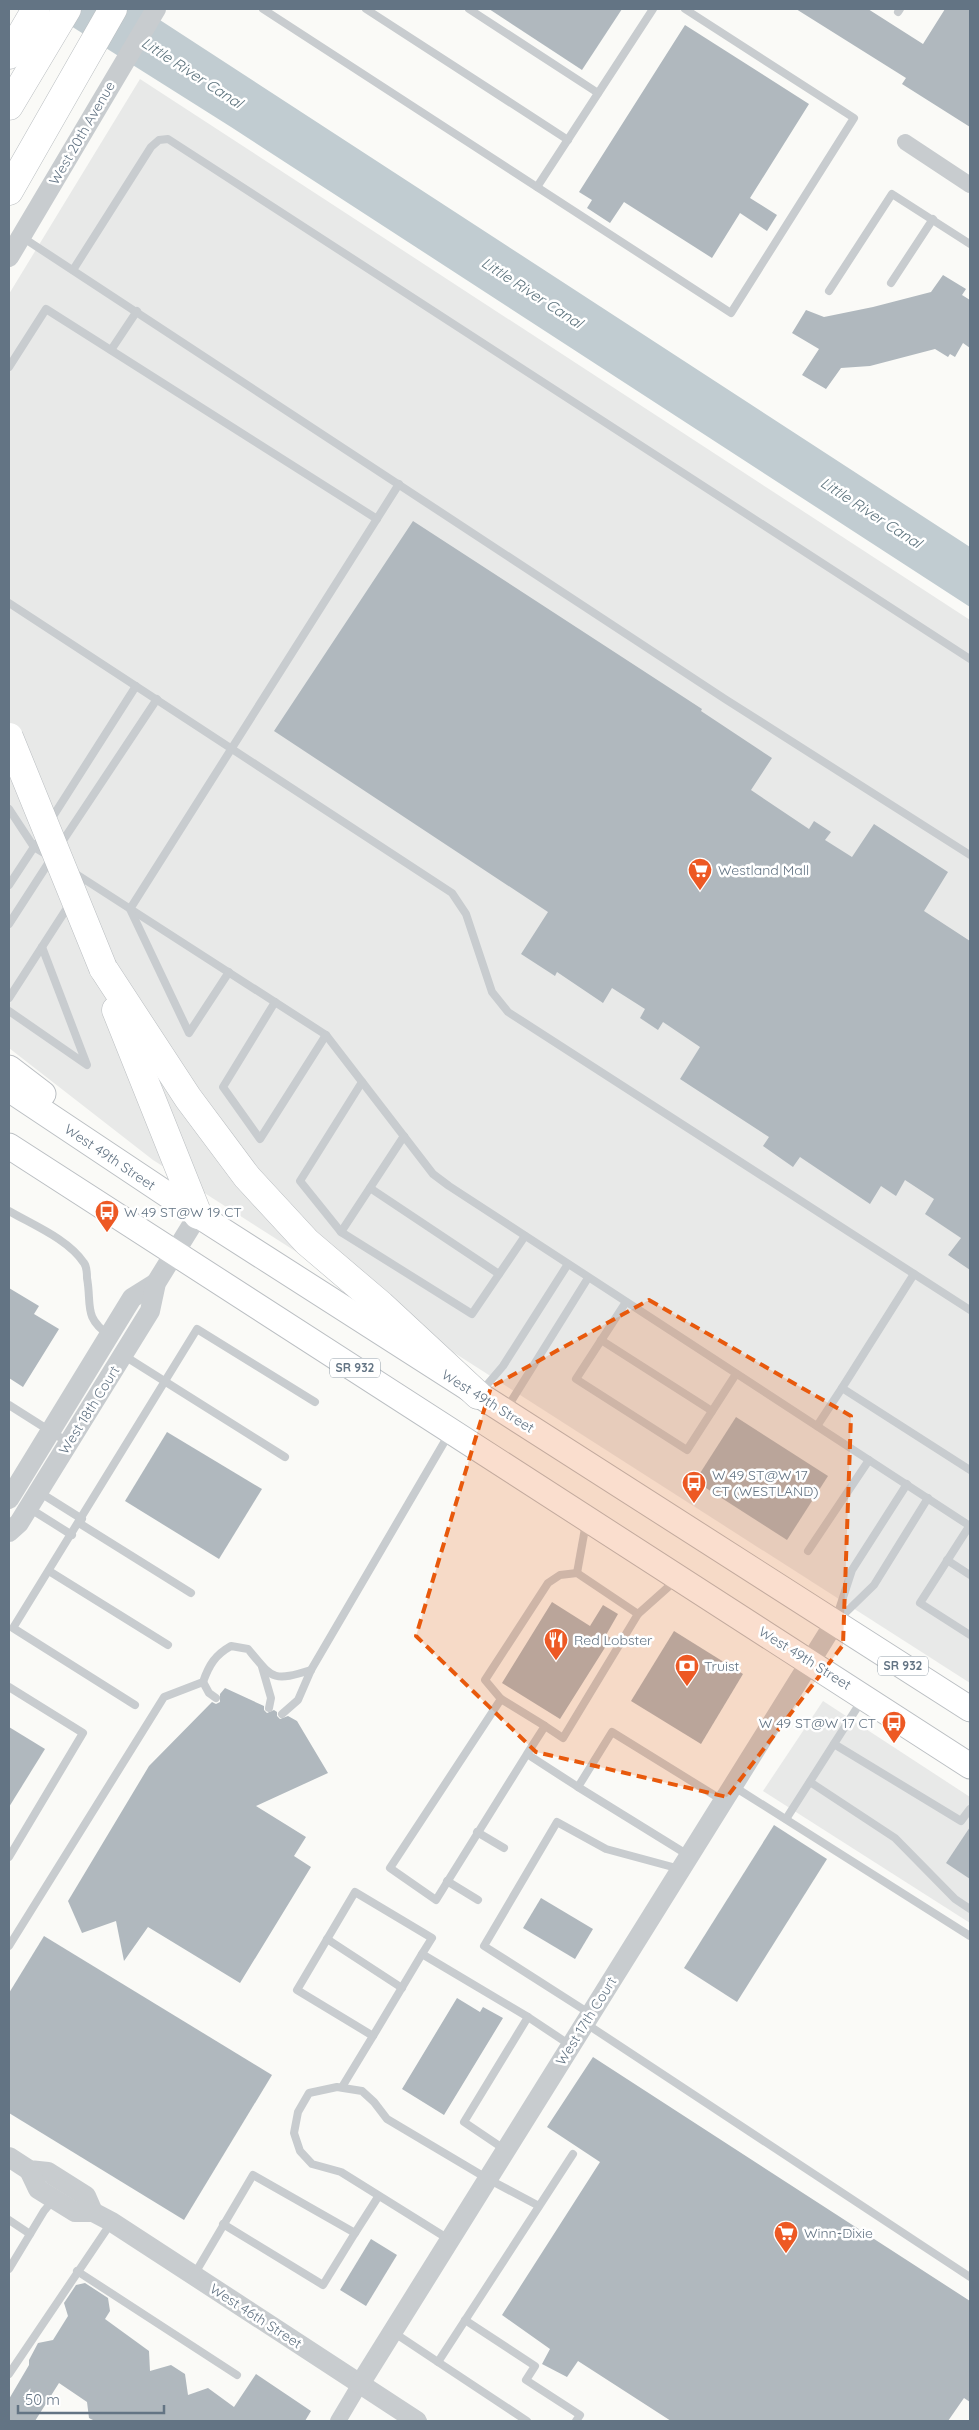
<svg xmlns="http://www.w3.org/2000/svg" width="979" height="2430" font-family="Quicksand,sans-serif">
<rect width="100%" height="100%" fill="#fafaf7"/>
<g fill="#e8e9e8">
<path d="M140 79 970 620V1683L153 1160 9 1048V294Z"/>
<path d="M823 1701 970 1797V1923L763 1791Z"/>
</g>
<path fill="#c1ccd1" d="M44 9H143L970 547V607L231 127Z"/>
<g fill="#b0b8be">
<path d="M489 9H622L582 70Z"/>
<path d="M796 9H868L923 44 945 9H970V127L902 84 906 78Z"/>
<path d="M685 25 809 104 750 198 777 215 767 231 740 213 712 258 624 202 610 223 587 208 592 200 579 192Z"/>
<path d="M943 275 966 289 962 295 970 300V348L963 343 955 357 950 354 948 357 935 349 870 366 841 368 826 389 802 375 819 349 792 333 806 310 824 317 873 307 931 292Z"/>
<path d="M413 521 702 709 701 711 772 758 751 790 809 829 814 821 831 832 825 840 852 857 874 824 948 872 924 911 970 941V1270L948 1255 961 1238 925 1214 934 1199 905 1180 896 1196 881 1186 870 1204 800 1157 793 1167 763 1146 769 1137 680 1079 700 1047 663 1022 658 1030 640 1018 645 1009 612 988 603 1003 557 972 555 976 521 954 548 912 274 731Z"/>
<path d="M9 1288 39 1306 34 1314 59 1329 23 1387 9 1378Z"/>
<path d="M736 1417 828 1476 787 1540 695 1481Z"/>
<path d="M167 1432 262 1489 219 1559 125 1501Z"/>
<path d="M552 1602 590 1626 603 1605 618 1614 606 1635 611 1638 560 1719 502 1683Z"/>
<path d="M674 1631 743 1674 701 1744 631 1701Z"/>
<path d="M225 1688 264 1706V1710L267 1713 274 1710 277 1712V1716L280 1719 288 1716 297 1721 328 1773 256 1806 306 1837 294 1856 311 1867 240 1983 148 1927 124 1961 116 1921 82 1933 68 1901 149 1766 212 1702 216 1704 220 1702V1694Z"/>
<path d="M9 1727 45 1749 9 1807Z"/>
<path d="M774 1825 827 1859 737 2002 684 1968Z"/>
<path d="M970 1827V1879L946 1863Z"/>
<path d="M541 1898 593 1929 575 1959 523 1928Z"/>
<path d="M44 1936 272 2075 184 2220 9 2113V1993Z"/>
<path d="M457 1998 480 2012 483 2007 503 2018 444 2115 402 2089Z"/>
<path d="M593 2057 970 2301V2402L964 2398 948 2421H671L578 2361 567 2377 542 2364 550 2349 502 2315 600 2162 547 2127Z"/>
<path d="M371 2239 397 2255 366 2306 340 2290Z"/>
<path d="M85 2283 108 2298 110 2311 105 2319 149 2351 150 2371 171 2365 185 2374 188 2395 208 2388 234 2407 256 2374 311 2411 305 2421H95L89 2418 87 2402 59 2383 35 2421H9V2399L29 2365V2360L38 2343 53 2340 68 2316 64 2303 76 2285Z"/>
</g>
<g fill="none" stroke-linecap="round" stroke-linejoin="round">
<defs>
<g id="primary">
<path d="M9 1068 43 1094"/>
<path d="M9 1089 198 1215 970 1709"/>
<path d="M9 1146 970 1766"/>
</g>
<g id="motorway">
<path d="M9 55 36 9"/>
<path d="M9 106 67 9"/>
<path d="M9 191 113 9"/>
<path d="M103 968 188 1098 247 1177 307 1242 381 1305 478 1395"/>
<path d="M116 1010 198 1215"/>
</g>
</defs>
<use href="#primary" stroke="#bbbfc3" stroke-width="27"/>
<use href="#motorway" stroke="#babec1" stroke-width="29"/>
<g stroke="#c8cccf" stroke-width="8">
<path d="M263 9 731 313 854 118 685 9"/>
<path d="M366 9 568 140"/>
<path d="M469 9 598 93"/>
<path d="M898 12 900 9"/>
<path d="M537 187 653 9"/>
<path d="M22 237 725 699 970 855"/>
<path d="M73 270 151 147 159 140 168 139 970 659"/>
<path d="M891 283 933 219"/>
<path d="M829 291 892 194 970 244"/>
<path d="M111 350 137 311"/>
<path d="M9 367 46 309 377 519"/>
<path d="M9 603 452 893 466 914 492 992 508 1012 970 1310"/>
<path d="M9 809 34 847 49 856"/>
<path d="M50 821 136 686"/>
<path d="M60 845 157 699"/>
<path d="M73 872 326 1035 433 1174 449 1186 970 1526"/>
<path d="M9 885 36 844"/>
<path d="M9 924 51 859"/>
<path d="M229 972 189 1033 130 909 399 484"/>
<path d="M9 998 69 905"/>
<path d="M275 1002 223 1087 260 1139 326 1035"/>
<path d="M9 1011 87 1065 42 947"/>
<path d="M362 1082 300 1181 341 1232 472 1314 525 1236"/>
<path d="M370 1188 499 1274"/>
<path d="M9 1211C33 1225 68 1239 84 1263 87 1267 87 1274 87 1278 92 1305 83 1317 109 1335"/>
<path d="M341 1232 404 1136"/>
<path d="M914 1274 842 1388 970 1470"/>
<path d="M626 1302 576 1379 687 1450 736 1374"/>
<path d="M601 1340 712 1411"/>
<path d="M123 1355 285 1457"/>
<path d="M480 1393 503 1366 568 1264"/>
<path d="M9 1405 69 1443"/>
<path d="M507 1408 588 1278"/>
<path d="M817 1426 842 1388"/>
<path d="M39 1492 82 1519"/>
<path d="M29 1508 72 1535"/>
<path d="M79 1523 191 1593"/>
<path d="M970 1525 920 1603 970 1635"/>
<path d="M808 1551 869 1460"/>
<path d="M947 1560 970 1575"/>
<path d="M49 1571 168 1645"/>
<path d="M577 1573 586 1523"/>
<path d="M836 1619 852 1570 907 1484"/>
<path d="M837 1621 874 1585 928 1498"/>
<path d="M262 1667 271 1698 269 1708"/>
<path d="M203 1682 209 1693 216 1698"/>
<path d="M9 1687 83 1733 9 1857"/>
<path d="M501 1699 485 1680 548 1583 560 1575 577 1573 638 1614"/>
<path d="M135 1705 13 1628 197 1329 315 1402"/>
<path d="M282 1714 298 1700 311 1670 449 1434"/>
<path d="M545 1726 563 1738 638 1614 675 1581"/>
<path d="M834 1744 961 1821 970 1809"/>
<path d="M527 1754 545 1726 501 1699 390 1868 436 1900 527 1754 578 1787"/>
<path d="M810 1782 895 1838 955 1899 970 1909"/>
<path d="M733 1786 970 1936"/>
<path d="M786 1819 862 1700"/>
<path d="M477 1832 504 1848"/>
<path d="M688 1855 578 1787 612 1732 722 1800"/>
<path d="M447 1881 478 1900"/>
<path d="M327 1939 402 1988"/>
<path d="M9 1946 164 1697 203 1682C209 1665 215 1655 231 1646L248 1649C273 1679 272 1682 311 1670"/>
<path d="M589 2013 484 1946 557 1822 606 1849 680 1869"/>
<path d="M585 2023 970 2277"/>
<path d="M373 2036 422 1954"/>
<path d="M342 2087 373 2036 297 1990 355 1892 432 1938 422 1954 528 2017"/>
<path d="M504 2149 464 2122 528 2017 570 2045"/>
<path d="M9 2220 30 2234"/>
<path d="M223 2224 323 2285 355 2233"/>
<path d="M450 2240 341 2172 312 2164 300 2151 294 2133 298 2112 309 2093 337 2087 362 2091 374 2102 387 2119 488 2179 539 2206"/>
<path d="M9 2269 44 2211 54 2199"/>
<path d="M77 2271 237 2375"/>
<path d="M194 2275 253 2175 355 2233 378 2197"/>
<path d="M465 2320 535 2366 526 2380 580 2415 576 2421"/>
<path d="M393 2332 438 2362 573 2154"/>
<path d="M438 2362 527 2421"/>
<path d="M9 2374 111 2223"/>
</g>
<g stroke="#c8cccf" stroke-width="16">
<path d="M905 142 970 185"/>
<path d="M338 2421 360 2384"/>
</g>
<g stroke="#c8cccf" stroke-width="20">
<path d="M9 257 156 9"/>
<path d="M9 1499 132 1298 156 1283"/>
<path d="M9 1532 19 1523 150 1311 156 1283 198 1215"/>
<path d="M9 2157 29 2170 48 2172 86 2196 93 2212"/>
<path d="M29 2170 38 2189 54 2199 75 2212H93L112 2222 417 2421"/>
<path d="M360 2384 835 1622"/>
</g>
<use href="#primary" stroke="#fff" stroke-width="25"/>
<use href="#motorway" stroke="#fff" stroke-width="28"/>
<defs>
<path id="motorway-bridge" d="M9 737 103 968"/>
</defs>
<use href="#motorway-bridge" stroke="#babec1" stroke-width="29" stroke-linecap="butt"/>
<use href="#motorway-bridge" stroke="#fff" stroke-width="28"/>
</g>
<path fill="#e8590c" fill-opacity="0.2" stroke="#e8590c" stroke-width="4" stroke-dasharray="10 6" stroke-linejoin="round" d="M649 1300 851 1416 843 1645 727 1797 536 1752 416 1636 491 1387Z"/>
<defs>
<symbol id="supermarket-pin" viewBox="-11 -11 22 30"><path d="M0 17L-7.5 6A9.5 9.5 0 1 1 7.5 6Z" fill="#ed5924" stroke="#fff"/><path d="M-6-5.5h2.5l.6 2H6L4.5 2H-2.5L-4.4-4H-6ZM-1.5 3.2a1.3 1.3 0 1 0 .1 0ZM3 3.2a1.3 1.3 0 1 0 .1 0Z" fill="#fff"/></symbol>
<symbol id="bus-pin" viewBox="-11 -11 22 30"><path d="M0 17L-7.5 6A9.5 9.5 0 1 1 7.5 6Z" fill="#ed5924" stroke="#fff"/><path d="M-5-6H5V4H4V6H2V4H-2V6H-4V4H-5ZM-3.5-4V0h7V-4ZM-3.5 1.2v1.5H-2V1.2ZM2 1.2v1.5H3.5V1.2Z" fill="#fff"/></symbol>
<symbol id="restaurant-pin" viewBox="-11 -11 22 30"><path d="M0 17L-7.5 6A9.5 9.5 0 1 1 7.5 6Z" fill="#ed5924" stroke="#fff"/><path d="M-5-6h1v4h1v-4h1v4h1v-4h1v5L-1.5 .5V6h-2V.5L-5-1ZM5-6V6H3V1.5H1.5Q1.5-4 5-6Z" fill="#fff"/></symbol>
<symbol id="bank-pin" viewBox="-11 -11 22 30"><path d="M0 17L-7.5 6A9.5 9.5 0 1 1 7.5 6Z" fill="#ed5924" stroke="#fff"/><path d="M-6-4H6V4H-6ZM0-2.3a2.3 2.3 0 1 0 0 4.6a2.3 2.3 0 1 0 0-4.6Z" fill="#fff"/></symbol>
</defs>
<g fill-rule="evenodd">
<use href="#supermarket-pin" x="686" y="856" width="28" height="38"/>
<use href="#bus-pin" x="93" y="1198" width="28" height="38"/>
<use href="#bus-pin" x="680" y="1469" width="28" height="38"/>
<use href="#restaurant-pin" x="542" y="1626" width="28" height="38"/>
<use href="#bank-pin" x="673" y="1652" width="28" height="38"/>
<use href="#bus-pin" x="880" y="1709" width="28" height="38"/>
<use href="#supermarket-pin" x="772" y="2219" width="28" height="38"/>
</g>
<g text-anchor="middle" stroke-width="5" stroke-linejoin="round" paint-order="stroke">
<g fill="#fff" stroke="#929ea9" stroke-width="1">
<rect x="330" y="1358.5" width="50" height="19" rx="4"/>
<rect x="878" y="1656.5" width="50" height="19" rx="4"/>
</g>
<g font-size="12" font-weight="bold" fill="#637484">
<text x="355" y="1372">SR 932</text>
<text x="903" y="1670">SR 932</text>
</g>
<g font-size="14" fill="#637484" stroke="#fff">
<text transform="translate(82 133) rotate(-60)" y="5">West 20th Avenue</text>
<text transform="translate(110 1157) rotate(34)" y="5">West 49th Street</text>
<text transform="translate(488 1401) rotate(32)" y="5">West 49th Street</text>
<text transform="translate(89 1410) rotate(-58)" y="5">West 18th Court</text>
<text transform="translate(805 1658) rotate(32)" y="5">West 49th Street</text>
<text transform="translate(586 2021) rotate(-58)" y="5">West 17th Court</text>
<text transform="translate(256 2316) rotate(33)" y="5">West 46th Street</text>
</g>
<g font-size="14" fill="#637484" stroke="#fff" text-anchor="start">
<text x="718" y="875">Westland Mall</text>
<text x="124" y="1217">W 49 ST@W 19 CT</text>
<text x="712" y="1480">W 49 ST@W 17<tspan x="712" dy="16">CT (WESTLAND)</tspan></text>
<text x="574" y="1645">Red Lobster</text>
<text x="704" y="1671">Truist</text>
<text x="876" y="1728" text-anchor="end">W 49 ST@W 17 CT</text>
<text x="804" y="2238">Winn-Dixie</text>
</g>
<g font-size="15" font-style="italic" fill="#5e747e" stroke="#fff">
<text transform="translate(192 73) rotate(33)" y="5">Little River Canal</text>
<text transform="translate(532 293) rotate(33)" y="5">Little River Canal</text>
<text transform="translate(871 513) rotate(33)" y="5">Little River Canal</text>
</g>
</g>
<rect width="979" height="2430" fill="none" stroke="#637484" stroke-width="20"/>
<path d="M18 2405v8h146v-8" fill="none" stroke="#637484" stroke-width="2.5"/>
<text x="25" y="2405" font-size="15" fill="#637484" stroke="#ffffff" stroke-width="4" paint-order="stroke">50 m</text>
</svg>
